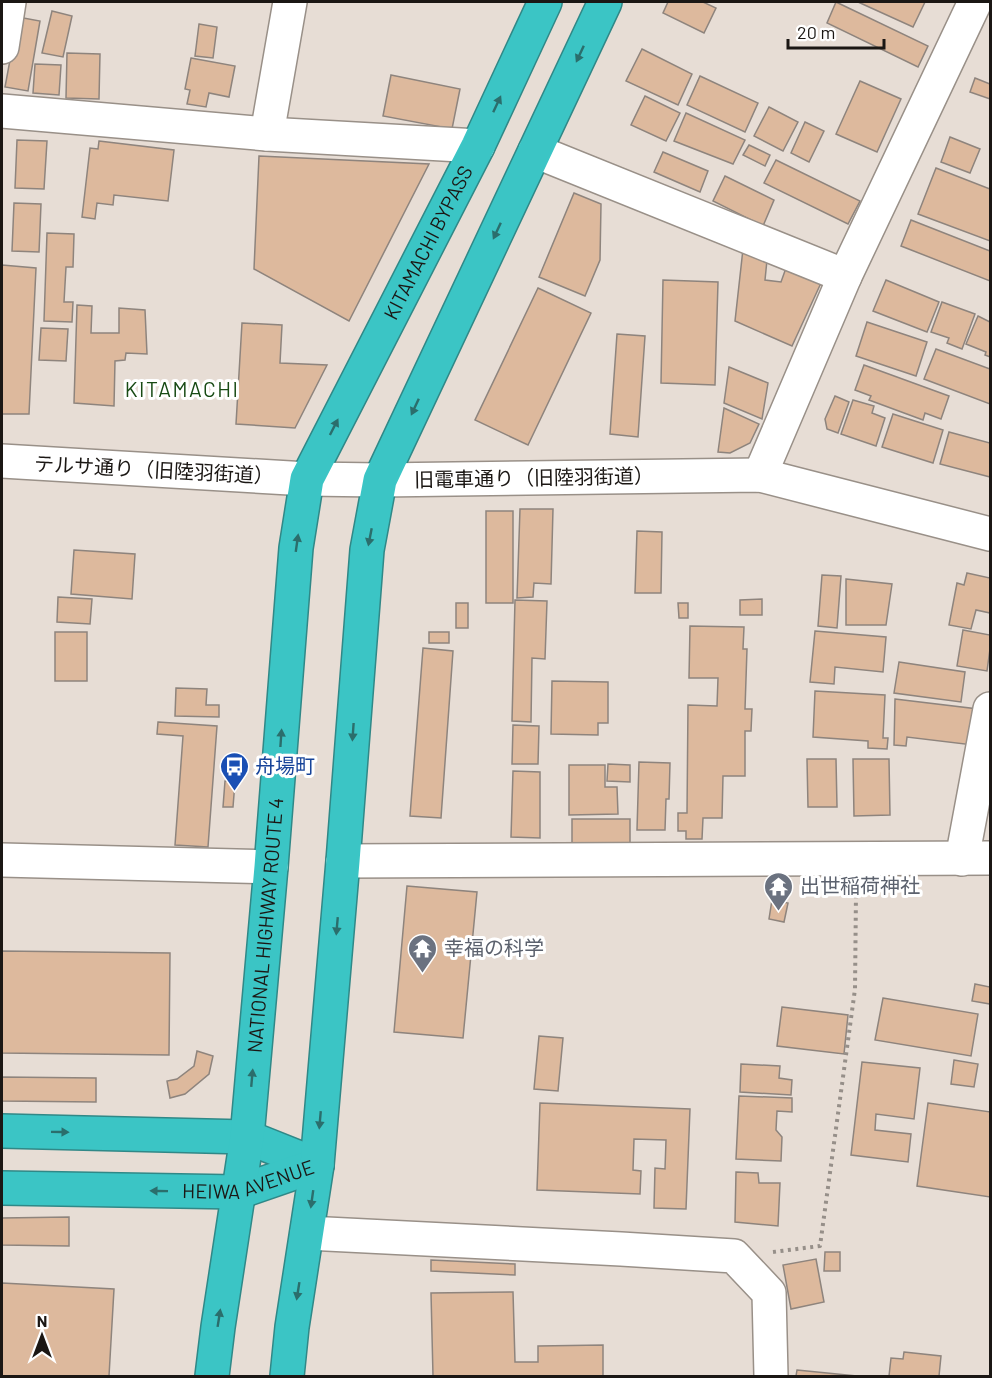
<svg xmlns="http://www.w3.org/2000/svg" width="992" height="1378" font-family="Barlow,'Noto Sans JP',sans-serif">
<rect width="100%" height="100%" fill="#e7ddd5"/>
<g fill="#ddb99d" stroke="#8e847d" stroke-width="1.5">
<path d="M668 2H703L716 8 704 33 663 13Z"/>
<path d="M836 2 928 46 918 67 827 23Z"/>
<path d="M858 2H925L913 27Z"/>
<path d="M52 11 72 16 63 57 42 53Z"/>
<path d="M18 17 40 21 28 91 5 87Z"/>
<path d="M199 24 217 27 213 58 195 56Z"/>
<path d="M642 49 692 74 678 105 626 81Z"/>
<path d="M67 53 100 54 99 99 66 98Z"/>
<path d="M191 58 235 66 229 97 209 93 206 107 187 104 190 90 185 89Z"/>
<path d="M35 64 61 65 59 95 33 93Z"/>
<path d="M391 75 460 89 452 129 383 116Z"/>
<path d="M700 76 758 103 745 132 687 105Z"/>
<path d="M975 78 990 84V99L970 92Z"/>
<path d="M860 81 901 99 877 152 836 134Z"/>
<path d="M645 96 680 113 666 141 631 125Z"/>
<path d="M769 107 798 122 783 151 754 136Z"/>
<path d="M686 113 745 140 733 164 674 141Z"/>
<path d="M805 122 824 131 809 162 791 153Z"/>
<path d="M950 137 980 149 970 173 941 162Z"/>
<path d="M17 140 47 141 44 189 15 188Z"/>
<path d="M99 141 174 150 168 201 114 195 113 205 97 203 95 219 82 217 90 148 98 149Z"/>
<path d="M749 145 770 155 765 166 743 155Z"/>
<path d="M663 152 708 171 700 192 654 172Z"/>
<path d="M259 156 429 164 349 321 254 269Z"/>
<path d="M776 160 860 201 848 224 764 183Z"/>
<path d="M936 168 990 189V241L918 214Z"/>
<path d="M725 176 774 200 763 226 713 201Z"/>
<path d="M574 193 601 204 600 260 585 296 539 277Z"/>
<path d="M14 203 41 204 39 252 12 251Z"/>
<path d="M911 220 990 251V281L901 246Z"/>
<path d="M47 233 74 234 73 267H66L64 302H73L72 322 44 321Z"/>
<path d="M743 249 767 260 765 280 781 282 786 268 821 283 792 346 735 321Z"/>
<path d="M2 265 36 268 29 414H2Z"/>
<path d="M663 280 718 282 715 385 661 383Z"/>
<path d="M886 280 939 302 927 332 873 311Z"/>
<path d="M538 288 591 313 528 445 475 420Z"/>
<path d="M942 302 975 314 962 349 947 343 949 338 931 332Z"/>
<path d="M77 305 92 306 91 333H119V308L145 310 147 354 126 353 125 360 115 361 114 406 74 403Z"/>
<path d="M978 316 990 322V357L985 355 986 352 966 344Z"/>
<path d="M867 322 927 342 916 376 856 356Z"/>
<path d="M242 323 282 325 280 363 327 365 295 428 236 424Z"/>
<path d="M41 328 68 329 66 361 39 360Z"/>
<path d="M617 334 645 336 638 437 610 434Z"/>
<path d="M936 349 990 369V404L924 379Z"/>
<path d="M864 365 949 396 941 419 925 413 923 420 869 400 871 396 855 390Z"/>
<path d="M729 367 768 383 762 419 724 403Z"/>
<path d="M835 396 849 402 838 433 827 429 825 419Z"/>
<path d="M853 400 874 406 872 413 885 418 876 446 841 434Z"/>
<path d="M724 408 759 424 750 443 730 453 718 452Z"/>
<path d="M893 414 943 430 933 463 882 447Z"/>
<path d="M949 432 990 443V477L940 464Z"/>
<path d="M520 509H553L551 584 534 583 533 597 517 598Z"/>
<rect x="486" y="511" width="27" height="92"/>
<path d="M637 531 662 532 661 593H635Z"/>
<path d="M74 550 135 554 132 599 71 594Z"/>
<path d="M967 573 990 578V613L976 610 971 629 949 625 957 583 964 585Z"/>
<path d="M822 575 841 576 837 628 818 626Z"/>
<path d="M846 579 892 584 886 625H846Z"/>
<path d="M58 597 92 599 90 624 57 622Z"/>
<path d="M762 599V615H740V600Z"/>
<path d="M515 600 547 601 545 659 532 658 531 722 512 721Z"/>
<rect x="456" y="603" width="12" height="25"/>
<path d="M678 603H688V618H679Z"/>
<path d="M690 626 744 627 743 649H747L745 709H752L751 731H745V776H723L722 818H703L702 839H686V831H678V813H687L688 705 717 706 718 678H689Z"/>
<path d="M963 630 990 635V649L987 671 957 666Z"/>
<path d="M815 631 886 637 883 672 835 667 834 684 810 682Z"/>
<rect x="55" y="632" width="32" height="49"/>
<rect x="429" y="632" width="20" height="11"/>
<path d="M423 648 453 651 441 818 410 816Z"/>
<path d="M899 662 965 672 961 702 894 693Z"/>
<path d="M552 681 608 682V723H598V735L551 734Z"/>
<path d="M176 688 207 689 206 705H219V717L175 716Z"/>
<path d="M815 691 885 695 883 738H888L887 749 868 748V741L813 737Z"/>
<path d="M895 699 978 709 973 745 907 737 906 746 894 745Z"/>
<path d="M158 722 217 726 208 847 175 845 183 736 157 734Z"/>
<path d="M513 725 539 726 538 764H512Z"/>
<path d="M807 759H836L837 807H808Z"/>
<path d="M853 759H889L890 815 854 816Z"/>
<path d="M639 762 670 763 669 799H666L665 830H637Z"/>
<path d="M608 764 630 765V782L607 781Z"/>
<path d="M569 765H605V787H617L618 814 569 815Z"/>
<path d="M513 771 540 772V838L511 837Z"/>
<path d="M225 781 235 782 233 807H223Z"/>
<path d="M572 819H630V849L572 850Z"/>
<path d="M407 886 477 892 463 1038 394 1032Z"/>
<path d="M772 900 788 903 784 922 769 919Z"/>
<path d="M2 951 170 953 169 1055 2 1053Z"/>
<path d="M975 984 990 987V1004L972 1001Z"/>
<path d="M883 998 978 1014 971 1056 875 1040Z"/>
<path d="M782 1007 848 1015 844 1054 777 1046Z"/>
<path d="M539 1036 563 1038 558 1091 534 1089Z"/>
<path d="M197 1051 213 1056 209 1074 185 1094 170 1098 167 1081 177 1079 194 1066Z"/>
<path d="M954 1060 978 1064 974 1087 951 1084Z"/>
<path d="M862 1062 920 1068 914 1119 876 1114 875 1130 911 1134 908 1162 851 1155Z"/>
<path d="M741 1064 780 1066 779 1078 792 1080 791 1095 740 1092Z"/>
<path d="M2 1077 96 1078V1102L2 1101Z"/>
<path d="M739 1096 792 1098V1112L777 1111 776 1130 782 1137 781 1161 736 1159Z"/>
<path d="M540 1103 690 1109 686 1209 654 1208 655 1168 665 1169 666 1140 634 1139 633 1170 641 1171 640 1194 537 1190Z"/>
<path d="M928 1103 990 1112V1109V1197L917 1186Z"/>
<path d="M736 1172 758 1173 759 1183H780L778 1226 735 1222Z"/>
<path d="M69 1217V1246L2 1245V1218Z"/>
<path d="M825 1252H840V1271H824Z"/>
<path d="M816 1259 824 1302 791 1309 783 1265Z"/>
<path d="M431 1260 515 1264V1275L431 1271Z"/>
<path d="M2 1283 114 1289 109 1376H2Z"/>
<path d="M513 1292 515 1362H538V1346L603 1345V1376H433L431 1293Z"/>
<path d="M904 1352 941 1356 939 1376H889L891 1358 903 1359Z"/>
<path d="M797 1370 857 1376H796Z"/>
</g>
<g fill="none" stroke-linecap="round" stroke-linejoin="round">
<defs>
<g id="minor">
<path d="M2 47 9 2"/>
<path d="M2 111 267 134 478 146"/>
<path d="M267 134 290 2"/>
<path d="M535 151 845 276"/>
<path d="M2 461 307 479 380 480 760 475 990 534"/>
<path d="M760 475 845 276 975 2"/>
<path d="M962 859 990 709"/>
<path d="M2 860 271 867"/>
<path d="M343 861 990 858"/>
<path d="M307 1233 621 1249 734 1256 769 1293 771 1376"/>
</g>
<g id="highway">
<path d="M2 1131 247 1137 317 1165"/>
<path id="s1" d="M2 1188 239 1192 317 1165"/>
<path id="s2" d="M212 1376 218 1327 247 1137 271 867 296 548 307 479 478 146 545 2"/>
<path d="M287 1376 292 1327 317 1165 343 861 367 550 380 480 605 2"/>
</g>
</defs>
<use href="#minor" stroke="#999088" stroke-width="36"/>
<use href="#highway" stroke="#308887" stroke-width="36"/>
<path stroke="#968f89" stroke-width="4" stroke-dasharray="3 4.5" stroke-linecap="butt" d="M773 1252 820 1246 855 989 856 892"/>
<use href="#minor" stroke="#fff" stroke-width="33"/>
<use href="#highway" stroke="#3bc5c5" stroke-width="33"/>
</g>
<defs><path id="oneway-solid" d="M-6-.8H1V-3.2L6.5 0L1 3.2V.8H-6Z" transform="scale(1.5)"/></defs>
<g fill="#2b6e6c">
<use href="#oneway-solid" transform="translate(580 54) rotate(115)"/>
<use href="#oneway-solid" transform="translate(497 104) rotate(-65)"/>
<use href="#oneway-solid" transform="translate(497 231) rotate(115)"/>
<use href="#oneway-solid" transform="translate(415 407) rotate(115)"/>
<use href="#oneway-solid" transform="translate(334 427) rotate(-63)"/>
<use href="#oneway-solid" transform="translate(370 537) rotate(101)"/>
<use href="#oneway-solid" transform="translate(297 543) rotate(-82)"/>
<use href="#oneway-solid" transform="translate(353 732) rotate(94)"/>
<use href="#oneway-solid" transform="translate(281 738) rotate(-86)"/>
<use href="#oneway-solid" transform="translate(337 926) rotate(95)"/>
<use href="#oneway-solid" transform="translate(252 1078) rotate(-85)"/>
<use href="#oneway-solid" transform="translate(320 1120) rotate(95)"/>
<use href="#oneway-solid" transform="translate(60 1132) rotate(1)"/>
<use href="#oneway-solid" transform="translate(159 1191) rotate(-179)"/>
<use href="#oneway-solid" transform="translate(312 1199) rotate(98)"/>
<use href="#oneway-solid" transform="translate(298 1291) rotate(99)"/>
<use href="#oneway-solid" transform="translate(219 1318) rotate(-81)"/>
</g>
<defs>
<symbol id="bus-pin" viewBox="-11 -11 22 30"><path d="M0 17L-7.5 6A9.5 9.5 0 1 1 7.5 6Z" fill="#1a4fb4" stroke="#fff"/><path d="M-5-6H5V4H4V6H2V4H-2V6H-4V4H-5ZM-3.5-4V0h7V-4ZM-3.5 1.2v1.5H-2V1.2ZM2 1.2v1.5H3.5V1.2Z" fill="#fff"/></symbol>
<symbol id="temple-pin" viewBox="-11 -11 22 30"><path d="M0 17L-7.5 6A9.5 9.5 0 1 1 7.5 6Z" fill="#6b7280" stroke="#fff"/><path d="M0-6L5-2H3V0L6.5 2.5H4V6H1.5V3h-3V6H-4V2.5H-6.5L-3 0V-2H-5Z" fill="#fff"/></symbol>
</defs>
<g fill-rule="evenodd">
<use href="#bus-pin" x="218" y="750" width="33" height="45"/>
<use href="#temple-pin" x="762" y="870" width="33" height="45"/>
<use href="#temple-pin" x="406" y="932" width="33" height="45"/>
</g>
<g text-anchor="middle" stroke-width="6" stroke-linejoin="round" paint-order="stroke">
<g font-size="20" fill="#1b1714" stroke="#fff">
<text dy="7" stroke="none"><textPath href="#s2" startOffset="1168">KITAMACHI BYPASS</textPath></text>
<text transform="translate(154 470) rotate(3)" y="7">テルサ通り（旧陸羽街道）</text>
<text transform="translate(534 478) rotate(-1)" y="7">旧電車通り（旧陸羽街道）</text>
<text dy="7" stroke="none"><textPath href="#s2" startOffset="454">NATIONAL HIGHWAY ROUTE 4</textPath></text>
<text dy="7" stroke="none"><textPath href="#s1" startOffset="248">HEIWA AVENUE</textPath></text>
</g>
<g font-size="20" fill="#164399" stroke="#fff" text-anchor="start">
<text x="255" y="773">舟場町</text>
</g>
<g font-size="20" fill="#5b616d" stroke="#fff" text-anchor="start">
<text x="800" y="893">出世稲荷神社</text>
<text x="444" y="955">幸福の科学</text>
</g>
<g font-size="21" letter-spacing="1.5" fill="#184a14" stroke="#fff">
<text x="182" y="397">KITAMACHI</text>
</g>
</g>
<rect width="992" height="1378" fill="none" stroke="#1b1714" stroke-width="6"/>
<g transform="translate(42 1336)" stroke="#ffffff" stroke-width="4.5" paint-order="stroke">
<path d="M0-4.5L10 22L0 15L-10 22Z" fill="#1b1714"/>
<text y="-9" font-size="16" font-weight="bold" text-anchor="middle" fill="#1b1714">N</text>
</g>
<path d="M788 39v9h96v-9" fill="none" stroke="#1b1714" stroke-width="3"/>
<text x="797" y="39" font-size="18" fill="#1b1714" stroke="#ffffff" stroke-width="4.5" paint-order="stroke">20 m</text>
</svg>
